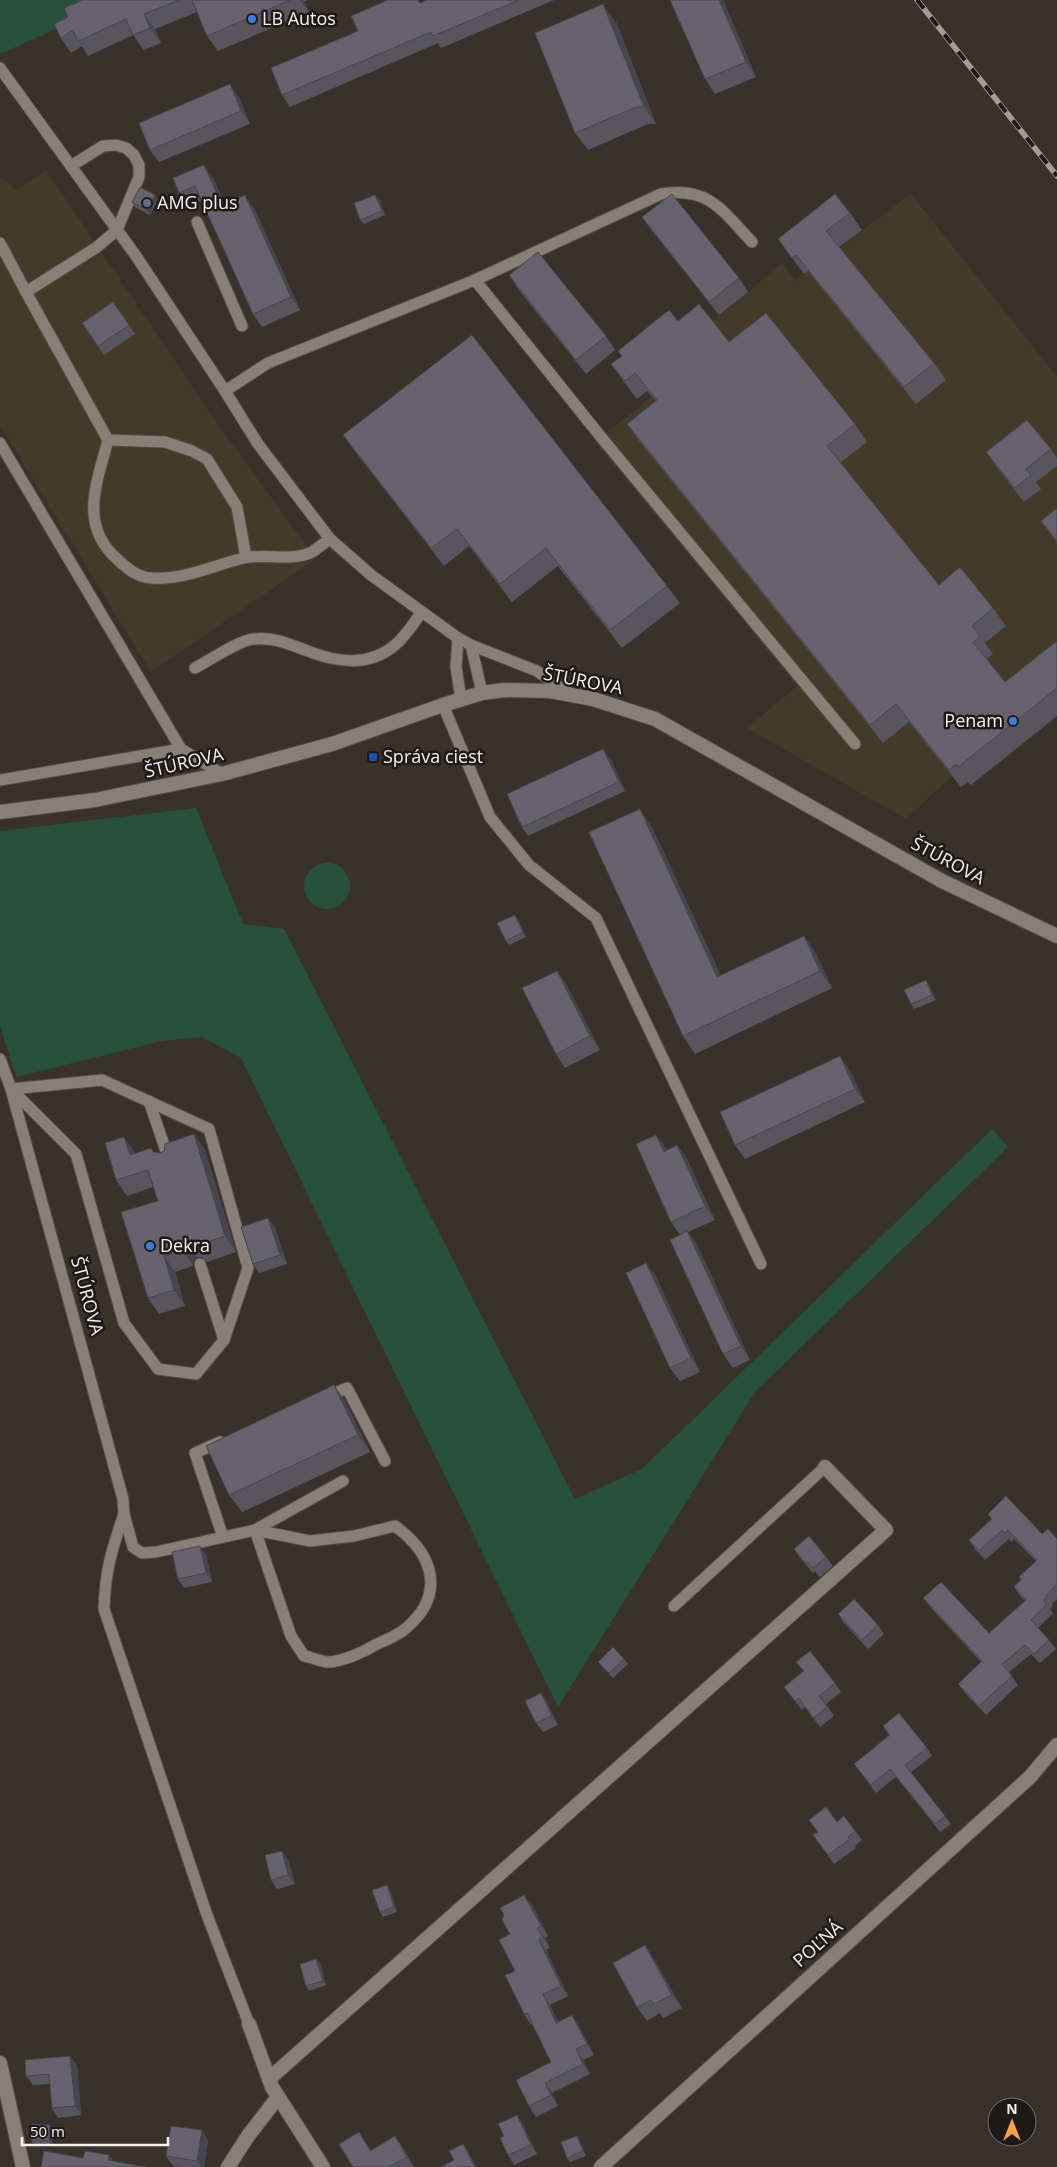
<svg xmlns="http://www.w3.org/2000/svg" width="1057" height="2167" font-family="'Open Sans',sans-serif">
<rect width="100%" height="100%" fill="#39322a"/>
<g fill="#433a29">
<path d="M46 170 214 419 316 559 151 672 0 425V177L16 190Z"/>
<path d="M911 194 1057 377V716L971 785 968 782 961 787 952 776 906 819 747 728 797 686 595 442 724 339 712 322 782 263 795 281Z"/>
</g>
<g fill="#28513c">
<path d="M0 0H122L0 54Z"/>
<path d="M196 808 243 924 284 929 575 1499 642 1469 992 1129 1008 1147 755 1392 558 1707 241 1058 202 1037 161 1041 16 1077 0 1026V831Z"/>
<circle cx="327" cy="886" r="23"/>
</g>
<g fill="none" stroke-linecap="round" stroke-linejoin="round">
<defs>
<g id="service">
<path d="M0 68 136 256 225 391 258 444 330 539 371 575 458 638 471 645 537 671 570 694"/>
<path d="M71 166 103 146 116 145 126 148 134 155 139 165V177L117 230 97 247 26 292 108 440C97 483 78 525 118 560 128 569 137 577 151 578 182 581 214 565 244 558 266 553 291 562 312 552 318 548 324 543 330 539"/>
<path d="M197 222 242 326"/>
<path d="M0 243 26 292"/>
<path d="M475 280 601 437 855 744"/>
<path d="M225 391 268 363 475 280 661 194C708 186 722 210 752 242"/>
<path d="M108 440 165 442 192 451 207 459 237 507 246 557"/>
<path d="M0 443 181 749"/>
<path d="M458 638 456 667 461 699"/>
<path d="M471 645 482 693"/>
<path d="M195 668C208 661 240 640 253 639 274 637 286 643 305 650 335 662 368 668 395 645 406 636 414 622 422 612"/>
<path d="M443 705 490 817 529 865 596 918 761 1264"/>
<path d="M0 780 181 749 222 774"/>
<path d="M0 1059 11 1089 123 1499 124 1514 133 1547 142 1553 156 1552 255 1530 343 1481"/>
<path d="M11 1089 102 1080 209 1129 248 1268 224 1340"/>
<path d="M12 1090 76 1154 124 1323 158 1369 196 1374 224 1340 200 1264"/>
<path d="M149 1101 169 1160"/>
<path d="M324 1398 347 1388 385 1461"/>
<path d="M220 1442 195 1453 223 1537"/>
<path d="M124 1514C112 1549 105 1571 104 1609L207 1915 249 2024"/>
<path d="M395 1526C435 1555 446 1596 404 1630 396 1636 386 1640 377 1644 364 1652 342 1662 327 1662 319 1661 311 1657 304 1656L291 1636 255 1530 310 1541 354 1536Z"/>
<path d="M674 1606 825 1467"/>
</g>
<g id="minor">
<path d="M249 2024 272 2087 323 2167"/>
<path d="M0 2063 23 2167"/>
<path d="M269 2079 886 1530 825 1467"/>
<path d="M228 2167 248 2136 278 2097"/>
<path d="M601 2167 1030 1777 1057 1745"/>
</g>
<path id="tertiary" d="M0 812 95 800 222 774 332 744 443 705 482 693 504 690 550 691 593 699 655 719 942 881 1057 936"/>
</defs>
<use href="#service" stroke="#544e47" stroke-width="13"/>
<use href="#minor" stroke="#544e47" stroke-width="16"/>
<use href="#tertiary" stroke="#544e47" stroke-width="16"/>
<use href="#service" stroke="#888076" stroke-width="11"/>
<use href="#minor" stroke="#888076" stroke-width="14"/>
<use href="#tertiary" stroke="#888076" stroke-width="14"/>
<defs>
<path id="rail" d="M917 0 1057 176"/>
</defs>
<use href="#rail" stroke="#a39d97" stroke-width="5.5"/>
<use href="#rail" stroke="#1e1a17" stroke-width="4" stroke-dasharray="11" stroke-linecap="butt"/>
</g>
<g fill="#58555f">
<path d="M83 0H308L304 2 309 12 218 51 207 36 197 12 155 29 161 43 144 50 133 35 88 56 82 46 71 53 61 38 68 17Z"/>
<path d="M427 0H554L441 48 438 43 290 107 282 95 358 31Z"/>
<path d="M670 0H723L756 77 715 94 705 79Z"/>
<path d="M616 22 656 124H648L588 150 575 133Z"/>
<path d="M239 97 250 124 159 162 150 150Z"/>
<path d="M213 178 225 204 254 208 300 310 262 327 253 314 202 200 188 206 179 193Z"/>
<path d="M379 199 385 215 364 224 360 220Z"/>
<path d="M158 200 150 215 135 207 132 202Z"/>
<path d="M850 213 862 230 839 247 934 363 946 380 916 404 808 271 804 274 778 239Z"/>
<path d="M642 217 739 278 748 292 719 315 652 231Z"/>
<path d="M509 275 606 336 615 350 586 374 518 289Z"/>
<path d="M113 302 135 334 104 355 82 323Z"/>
<path d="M678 321 729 342 855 424 867 442 840 463 939 585 993 608 1006 626 985 643 993 654 987 659 1005 682 1057 641V716L971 785 968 782 961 787 909 722 883 743 640 442 627 424 656 401 647 391 637 399 624 382 611 364Z"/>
<path d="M343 435 667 586 680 603 622 648 558 566 512 602 469 546 444 566 356 453Z"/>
<path d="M1051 449 1057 458V466L1036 482 1041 489 1024 502 996 466 986 452Z"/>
<path d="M1057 508V543L1041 521Z"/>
<path d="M610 758 625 791 528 836 522 827Z"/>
<path d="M652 827 721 976 804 936 816 954 832 988 695 1054 683 1036Z"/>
<path d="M515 915 518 920 526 937 509 945 506 941Z"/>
<path d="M557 971 566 984 600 1050 565 1068 556 1054Z"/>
<path d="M929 985 936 1000 914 1009 911 1004Z"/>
<path d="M849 1069 865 1102 745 1159 735 1145Z"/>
<path d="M194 1134 205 1150 236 1252 207 1262 202 1257H197L193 1262V1266L175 1272 185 1306 159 1314 148 1298 158 1201 153 1187 127 1196 116 1180 124 1137 135 1153 153 1152 160 1153Z"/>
<path d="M656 1135 666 1150 677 1145 687 1159 715 1220 688 1232 697 1245 750 1360 733 1368 723 1354 680 1235 671 1222Z"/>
<path d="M275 1227 287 1264 259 1273 253 1264Z"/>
<path d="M646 1263 656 1277 700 1372 680 1381 670 1368Z"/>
<path d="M334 1385 346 1403 370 1452 242 1512 229 1495Z"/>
<path d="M988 1514 1057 1539V1599L1052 1604 1053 1605 1050 1608 1053 1613 1038 1628 1049 1640 1056 1649 1040 1663 1031 1654 1009 1672 1018 1685 986 1715 964 1692 958 1684 981 1662 930 1607 923 1598 989 1633 1025 1601 1020 1596 1014 1587 1021 1580 1019 1577 1036 1561 1014 1539 1012 1542 1009 1539 985 1560 975 1549 969 1540 991 1519Z"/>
<path d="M794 1549 826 1557 833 1566 820 1577 815 1571 813 1573 800 1558Z"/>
<path d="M206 1555 212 1582 184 1588 178 1579Z"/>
<path d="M838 1614 878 1625 884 1634 868 1649 844 1623Z"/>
<path d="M624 1659 628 1664 613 1678 602 1667 598 1662Z"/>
<path d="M796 1662 835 1683 841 1692 826 1704 834 1716 820 1727 805 1707 802 1710 784 1687 803 1671Z"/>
<path d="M541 1693 547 1702 558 1725 543 1732 536 1723Z"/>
<path d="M883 1726 927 1748 932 1756 911 1772 951 1824 940 1832 896 1777 876 1793 854 1764 889 1735Z"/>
<path d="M844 1816 862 1840 855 1846 856 1848 834 1864 813 1835 837 1822Z"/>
<path d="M288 1860 295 1884 277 1889 271 1880Z"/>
<path d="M390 1889 397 1912 383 1917 380 1912Z"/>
<path d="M524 1895 532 1905 548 1936 545 1938 550 1948 546 1950 568 1996 550 2005 558 2022 579 2026 594 2055 583 2060 590 2074 552 2093 558 2106 536 2117 529 2106 551 2062 532 2024 531 2025 524 2014 515 1971Z"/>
<path d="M654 1959 682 2008 663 2018 660 2013 647 2021 637 2007Z"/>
<path d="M320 1963 326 1985 309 1991 306 1986Z"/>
<path d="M77 2065 81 2115 58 2118 52 2108 50 2084 33 2085 26 2076Z"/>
<path d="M523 2124 537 2154 514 2165 508 2155 504 2136Z"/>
<path d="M50 2125 53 2130 52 2145 34 2144 31 2140Z"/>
<path d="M395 2136 403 2148 414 2167H353L367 2144 371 2150Z"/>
<path d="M577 2136 580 2141 586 2156 570 2162 567 2158Z"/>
<path d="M208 2140 204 2167H182L173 2166 166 2156Z"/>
</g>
<g fill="#47454d">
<path d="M300 0H303L309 12Z"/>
<path d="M719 0H723L756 77 746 62Z"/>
<path d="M603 4 616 22 656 124 644 107Z"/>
<path d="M144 14 155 29 161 43 150 28Z"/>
<path d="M230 84 239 97 250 124 241 111Z"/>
<path d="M204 165 213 178 231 218 222 205Z"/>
<path d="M155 195 158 200 150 215 147 210Z"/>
<path d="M245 195 254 208 300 310 291 297Z"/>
<path d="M375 195 379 199 385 215 382 211Z"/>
<path d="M603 749 610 758 625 791 619 782Z"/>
<path d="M640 809 652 827 730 995 717 977Z"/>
<path d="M515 915 518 920 526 937 523 932Z"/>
<path d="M804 936 816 954 832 988 820 971Z"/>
<path d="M557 971 566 984 600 1050 590 1036Z"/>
<path d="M926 980 929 985 936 1000 932 995Z"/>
<path d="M840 1056 849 1069 865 1102 855 1089Z"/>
<path d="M194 1134 205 1150 236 1252 225 1236Z"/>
<path d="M656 1135 666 1148 673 1165 664 1152Z"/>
<path d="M124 1137 135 1153 130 1155Z"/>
<path d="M677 1145 687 1159 715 1220 705 1206Z"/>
<path d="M268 1218 275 1227 287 1264 280 1255Z"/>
<path d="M687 1231 697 1245 750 1360 741 1346Z"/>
<path d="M186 1241 197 1257 193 1262V1266L182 1250V1246Z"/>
<path d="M164 1256 175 1272 185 1306 174 1290Z"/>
<path d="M646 1263 656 1277 700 1372 691 1358Z"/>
<path d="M334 1385 346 1403 370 1452 358 1435Z"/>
<path d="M200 1546 206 1555 212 1582 206 1573Z"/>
<path d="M541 1693 547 1702 558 1725 552 1716Z"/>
<path d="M282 1851 288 1860 295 1884 288 1875Z"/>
<path d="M387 1885 390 1889 397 1912 394 1907Z"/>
<path d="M524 1895 532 1905 548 1936 541 1926Z"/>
<path d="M537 1928 545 1938 550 1948 543 1938Z"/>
<path d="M539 1940 546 1950 568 1996 561 1986Z"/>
<path d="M645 1945 654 1959 682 2008 672 1995Z"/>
<path d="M316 1959 320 1963 326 1985 323 1981Z"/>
<path d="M543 1994 550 2005 564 2034 556 2023Z"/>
<path d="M572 2015 579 2026 594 2055 587 2044Z"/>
<path d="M576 2049 583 2060 590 2074 583 2064Z"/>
<path d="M70 2056 77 2065 81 2115 75 2106Z"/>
<path d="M545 2083 552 2093 558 2106 551 2095Z"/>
<path d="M517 2115 523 2124 537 2154 531 2145Z"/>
<path d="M50 2125 53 2130 52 2145 49 2140Z"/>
<path d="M202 2130 208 2140 204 2167H201L197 2161Z"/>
<path d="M395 2136 403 2148 414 2167 407 2157Z"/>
<path d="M577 2136 580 2141 586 2156 583 2151Z"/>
<path d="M463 2144 469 2153 477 2167H475Z"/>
<path d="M109 2155 115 2163 108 2160Z"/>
</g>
<g fill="#66636e" stroke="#47454d">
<path d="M83 0H179L144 14 150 28 133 35 126 19 78 41 73 30 61 38 54 24 68 17 64 8Z"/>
<path d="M192 0H290L207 36Z"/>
<path d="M388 0H418L420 3 427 0H519L433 36 431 32 282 95 271 68 358 31 351 16Z"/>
<path d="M670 0H719L746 62 705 79Z"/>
<path d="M603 4 644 107H636L575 133 535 33Z"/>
<path d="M230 84 241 111 150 150 139 123Z"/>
<path d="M204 165 222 205 245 195 291 297 253 314 195 186 179 193 173 178Z"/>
<path d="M140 187 155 195 147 210 132 202Z"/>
<path d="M672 194 739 278 709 302 642 217Z"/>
<path d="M835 194 850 213 826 231 934 363 904 387 796 255 792 258 778 239Z"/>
<path d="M375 195 382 211 360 220 354 203Z"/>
<path d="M538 252 606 336 576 360 509 275Z"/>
<path d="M113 302 129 325 98 346 82 323Z"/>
<path d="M699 304 729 342 766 313 855 424 827 446 939 585 960 567 993 608 972 626 980 637 973 642 1005 682 1057 641V688L958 767 956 764 949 770 896 704 870 725 627 424 657 400 635 373 625 381 611 364 622 356 618 351 669 310 678 321Z"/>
<path d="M472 335 667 586 610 630 546 548 500 584 457 529 431 548 343 435Z"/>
<path d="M1027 420 1051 449 1026 469 1031 475 1015 488 986 452Z"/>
<path d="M1057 508V541L1041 521Z"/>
<path d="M603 749 619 782 522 827 507 794Z"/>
<path d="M640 809 717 977 804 936 820 971 683 1036 589 832Z"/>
<path d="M515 915 523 932 506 941 497 923Z"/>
<path d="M557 971 590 1036 556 1054 522 988Z"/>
<path d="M926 980 932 995 911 1004 904 990Z"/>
<path d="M840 1056 855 1089 735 1145 720 1112Z"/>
<path d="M194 1134 225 1236 196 1246 191 1241H186L182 1246V1250L164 1256 174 1290 148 1298 121 1212 158 1201 148 1170 116 1180 105 1143 124 1137 130 1155 151 1148 153 1152 160 1153 164 1151 165 1144Z"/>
<path d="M656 1135 664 1152 677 1145 705 1206 671 1222 636 1144Z"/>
<path d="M268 1218 280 1255 253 1264 241 1227Z"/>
<path d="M687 1231 741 1346 723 1354 670 1240Z"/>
<path d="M646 1263 691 1358 670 1368 626 1273Z"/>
<path d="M334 1385 358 1435 229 1495 206 1446Z"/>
<path d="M1006 1496 1042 1534 1048 1529 1057 1539V1584L1046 1595 1047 1596 1043 1600 1047 1604 1031 1620 1049 1640 1034 1654 1025 1645 1002 1664 1012 1676 979 1706 958 1684 982 1661 923 1598 941 1582 989 1633 1026 1600 1014 1587 1022 1579 1019 1577 1037 1560 1008 1530 1005 1533 1002 1530 979 1551 969 1540 992 1519 988 1514Z"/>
<path d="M809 1536 826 1557 813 1568 808 1562 806 1564 794 1549Z"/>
<path d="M200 1546 206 1573 178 1579 172 1552Z"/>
<path d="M854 1599 878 1625 862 1640 838 1614Z"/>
<path d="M613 1647 624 1659 609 1673 598 1662Z"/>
<path d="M810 1651 835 1683 819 1696 827 1707 813 1718 799 1698 795 1701 784 1687 804 1671 796 1662Z"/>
<path d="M541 1693 552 1716 536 1723 525 1701Z"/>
<path d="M899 1713 927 1748 905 1765 945 1816 935 1824 890 1769 871 1785 854 1764 890 1735 883 1726Z"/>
<path d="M826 1807 837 1822 844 1816 855 1831 848 1837 850 1839 828 1855 813 1835 818 1832 809 1820Z"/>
<path d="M282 1851 288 1875 271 1880 265 1855Z"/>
<path d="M387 1885 394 1907 380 1912 372 1890Z"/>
<path d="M524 1895 541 1926 537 1928 543 1938 539 1940 561 1986 543 1994 556 2023 572 2015 587 2044 576 2049 583 2064 545 2083 551 2095 529 2106 516 2080 551 2062 527 2013 524 2014 505 1975 515 1971 499 1940 510 1934 502 1920 504 1915 500 1908Z"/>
<path d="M645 1945 672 1995 654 2004 651 2000 637 2007 613 1963Z"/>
<path d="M316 1959 323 1981 306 1986 300 1964Z"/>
<path d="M70 2056 75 2106 52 2108 49 2074 26 2076 25 2060Z"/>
<path d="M517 2115 531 2145 508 2155 500 2138 504 2136 498 2124Z"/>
<path d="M32 2124 50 2125 49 2140H31Z"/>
<path d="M171 2126 202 2130 197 2161 166 2156Z"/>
<path d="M359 2132 370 2151 395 2136 407 2157 389 2167H353L339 2144Z"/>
<path d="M577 2136 583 2151 567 2158 561 2142Z"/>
<path d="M463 2144 475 2167H441L454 2160 449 2151Z"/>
<path d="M44 2151 83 2158 85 2151 109 2155 108 2160 145 2167H41Z"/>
</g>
<g fill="#3f7fe0" stroke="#1e1a17" stroke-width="2">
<circle cx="252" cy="19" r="5"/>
<circle cx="1013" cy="721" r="5"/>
<circle cx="150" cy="1246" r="5"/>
</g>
<circle fill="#5c6f8a" stroke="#1e1a17" stroke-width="2" cx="147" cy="203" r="5"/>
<rect fill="#1a4fb4" stroke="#1e1a17" stroke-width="2" x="368" y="752" width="10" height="10" rx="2.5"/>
<g text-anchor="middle" stroke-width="5" stroke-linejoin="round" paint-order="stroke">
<g font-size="18" fill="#f7f2ed" stroke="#1e1a17" text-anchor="start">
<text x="262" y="25">LB Autos</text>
<text x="157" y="209">AMG plus</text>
<text x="1003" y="727" text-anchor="end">Penam</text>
<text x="383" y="763">Správa ciest</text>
<text x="160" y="1252">Dekra</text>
</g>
<g font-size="18" fill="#f7f2ed" stroke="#1e1a17">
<text transform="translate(583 681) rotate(11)" y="6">ŠTÚROVA</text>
<text transform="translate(184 763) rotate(-13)" y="6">ŠTÚROVA</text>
<text transform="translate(948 861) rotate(28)" y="6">ŠTÚROVA</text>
<text transform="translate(87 1296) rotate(75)" y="6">ŠTÚROVA</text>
<text transform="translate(818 1944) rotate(-42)" y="6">POĽNÁ</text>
</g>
</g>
<g transform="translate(1012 2122)"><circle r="24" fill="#1e1a17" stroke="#75706d"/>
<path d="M0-4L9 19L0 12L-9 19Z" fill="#f8a14a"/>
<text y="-8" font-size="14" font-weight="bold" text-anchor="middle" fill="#f7f2ed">N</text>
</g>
<path d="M22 2137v8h146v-8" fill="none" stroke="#f7f2ed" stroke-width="2.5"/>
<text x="30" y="2137" font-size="15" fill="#f7f2ed" stroke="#1e1a17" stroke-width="4" paint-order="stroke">50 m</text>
</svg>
